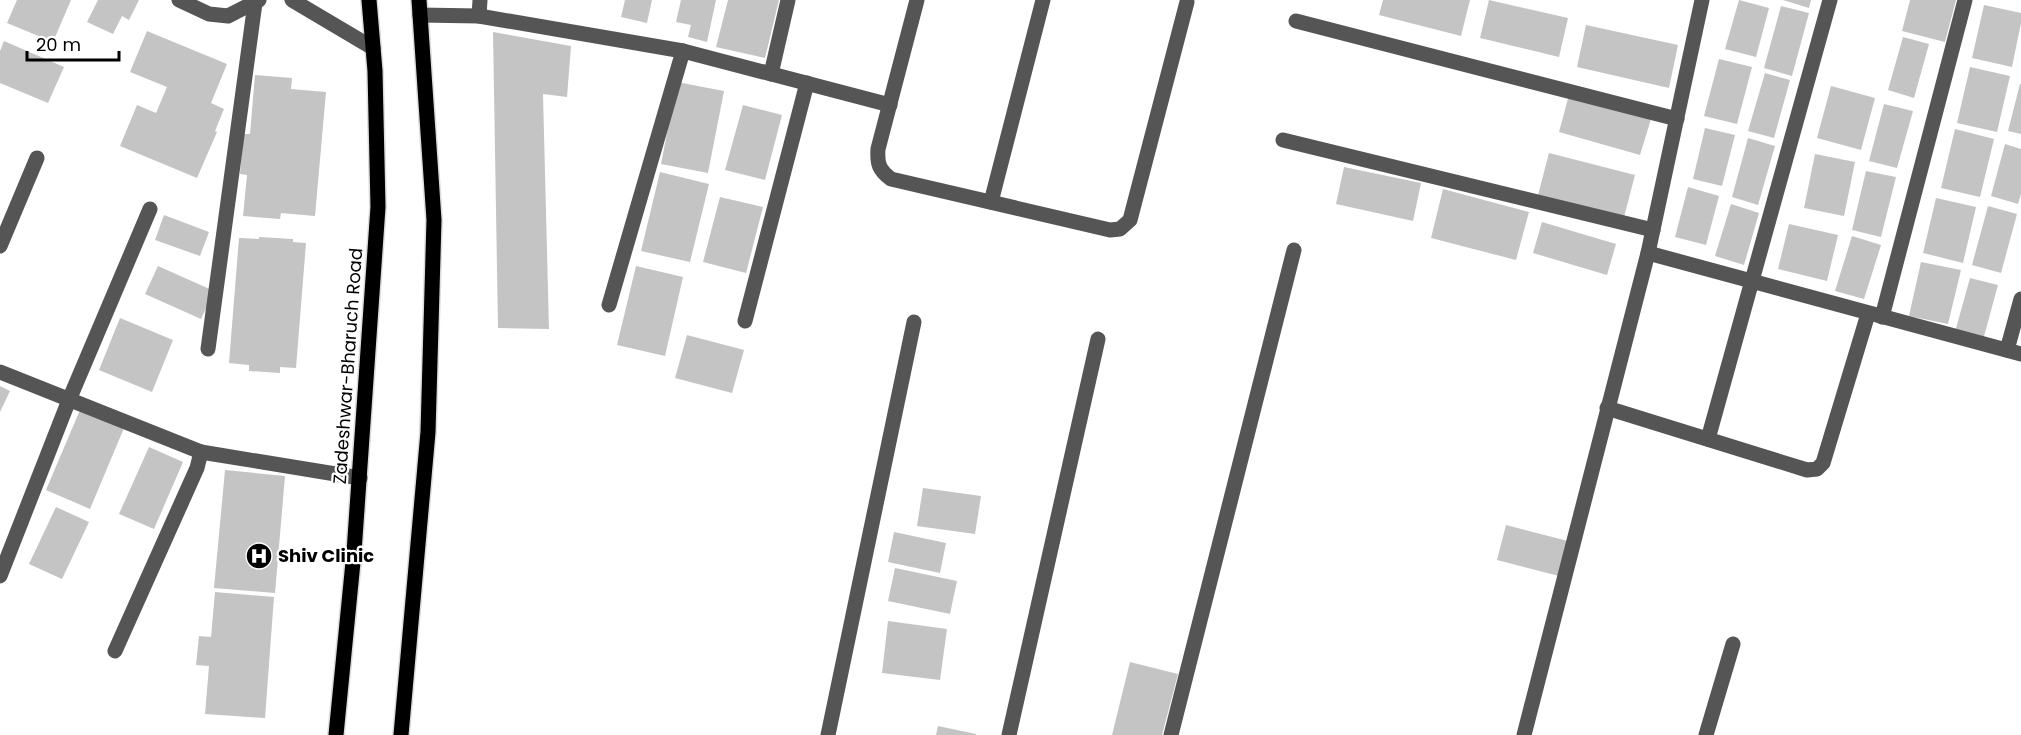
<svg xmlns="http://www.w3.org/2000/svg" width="2021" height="735" font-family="Poppins,sans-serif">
<rect width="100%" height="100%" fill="#fff"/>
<g fill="#c4c4c4">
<path d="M17 0H71L53 42 7 23Z"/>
<path d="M98 0H139L129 20 122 16 113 34 87 22Z"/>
<path d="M625 0H652L647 23 621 17Z"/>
<path d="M681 0H716L707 42 688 37 691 25 676 22Z"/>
<path d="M728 0H779L765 58 716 47Z"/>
<path d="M1383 0H1470L1461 36 1379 15Z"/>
<path d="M1489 0 1568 18 1559 57 1480 38Z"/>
<path d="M1739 0 1769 8 1756 57 1725 49Z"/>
<path d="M1783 0H1811L1809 8Z"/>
<path d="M1910 0H1956L1945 42 1902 31Z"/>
<path d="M1984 5 2021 13V23L2012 67 1972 58Z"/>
<path d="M1781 6 1809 13 1792 76 1764 68Z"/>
<path d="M1586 25 1678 45 1669 88 1577 67Z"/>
<path d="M147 31 227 64 211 103 224 109 215 131 217 132 197 178 120 146 137 105 156 113 167 87 130 72Z"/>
<path d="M493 32 571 46 567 97 543 94 549 329 498 328Z"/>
<path d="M1903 37 1929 44 1914 98 1888 90Z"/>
<path d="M4 41 64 67 48 103 0 83V51Z"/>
<path d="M1719 59 1752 67 1737 124 1704 116Z"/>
<path d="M1970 67 2010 76 1997 132 1957 123Z"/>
<path d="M1765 73 1790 80 1774 138 1748 131Z"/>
<path d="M255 75 292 78 291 89 326 92 315 216 281 213 280 219 243 216 247 175 240 174 243 134H250Z"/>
<path d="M677 82 724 91 708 173 661 164Z"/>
<path d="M2020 84H2021V134L2008 131Z"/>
<path d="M1831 86 1875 98 1861 150 1817 138Z"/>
<path d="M1569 95 1651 119 1640 155 1559 132Z"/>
<path d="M1884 104 1913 111 1897 168 1869 161Z"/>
<path d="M743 105 782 115 765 180 725 170Z"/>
<path d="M1705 128 1735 135 1722 186 1693 179Z"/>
<path d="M1955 129 1994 139 1980 197 1941 188Z"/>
<path d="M1748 138 1775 146 1758 205 1732 197Z"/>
<path d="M2005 144 2021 149V194L2018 204 1991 196Z"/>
<path d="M1549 153 1635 175 1624 217 1538 195Z"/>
<path d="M1815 154 1855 162 1844 216 1804 208Z"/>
<path d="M1344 167 1421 183 1413 221 1336 204Z"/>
<path d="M1866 171 1896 177 1881 237 1852 230Z"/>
<path d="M660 172 709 184 690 262 641 251Z"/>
<path d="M1688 187 1719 196 1706 245 1675 237Z"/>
<path d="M1443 189 1529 212 1516 260 1431 238Z"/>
<path d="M720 197 763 207 746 273 703 262Z"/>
<path d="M1936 198 1976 207 1963 263 1923 253Z"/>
<path d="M1731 204 1759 213 1744 265 1715 256Z"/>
<path d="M1988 206 2017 214 2001 273 1972 265Z"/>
<path d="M164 215 209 232 200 256 155 240Z"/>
<path d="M1542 222 1616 244 1607 275 1533 253Z"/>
<path d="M1789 224 1838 235 1827 281 1778 269Z"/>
<path d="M1852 236 1881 245 1864 299 1835 291Z"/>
<path d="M259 237 293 239V242L306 243 296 368 280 367V373L249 371V365L229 363 239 238 259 239Z"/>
<path d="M1921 262 1961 270 1948 324 1909 316Z"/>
<path d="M158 266 214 291 201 319 145 294Z"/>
<path d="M636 266 683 277 665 356 617 345Z"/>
<path d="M1970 278 1998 285 1983 340 1955 332Z"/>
<path d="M120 318 173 340 152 392 99 370Z"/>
<path d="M687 335 744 350 732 393 675 378Z"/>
<path d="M0 386 10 391 0 412Z"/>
<path d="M80 410 124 428 90 509 46 490Z"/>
<path d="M149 447 183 462 154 529 119 514Z"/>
<path d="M225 470 285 476 275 593 214 588Z"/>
<path d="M923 488 981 496 975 534 917 526Z"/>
<path d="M56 507 89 522 62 579 29 564Z"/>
<path d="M1506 525 1568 541 1559 576 1497 560Z"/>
<path d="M894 532 946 543 940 573 888 562Z"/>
<path d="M895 568 957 581 950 614 888 601Z"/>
<path d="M215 592 274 597 265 718 205 714 209 666 196 665 199 636 211 637Z"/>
<path d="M888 621 947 629 940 680 882 673Z"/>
<path d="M1130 662 1178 674 1162 735H1112Z"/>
<path d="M938 726 976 734V735H936Z"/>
</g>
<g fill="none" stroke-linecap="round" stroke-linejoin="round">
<defs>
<g id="major">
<path d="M336 735 354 552 378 207 375 71 369 0"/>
<path d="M401 735 428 432 434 220 419 0"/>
</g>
</defs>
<use href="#major" stroke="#dbdbdb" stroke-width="18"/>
<g stroke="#555" stroke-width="15">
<path d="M179 0 209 14 228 16 259 0"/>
<path d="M292 0 373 48"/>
<path d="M917 0 878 149C877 164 879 170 891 179L1110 230 1120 229 1130 220 1187 2"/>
<path d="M420 15 479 16 480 0"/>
<path d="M479 16 683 51 890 105"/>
<path d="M1296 21 1677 119"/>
<path d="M771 74 788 0"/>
<path d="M1283 140 1653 230"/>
<path d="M991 202 1043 0"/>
<path d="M0 246 37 158"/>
<path d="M1648 253 2021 354"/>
<path d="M609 305 683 51"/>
<path d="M1882 317 1965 0"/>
<path d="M745 321 807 83"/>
<path d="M208 349 255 3"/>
<path d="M2007 350 2021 299"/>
<path d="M0 372 201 452 197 468 115 651"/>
<path d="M1607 408 1807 470 1817 469 1823 463 1868 314"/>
<path d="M1708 439 1830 0"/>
<path d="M201 452 360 478"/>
<path d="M0 576 69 400 150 209"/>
<path d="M828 735 914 322"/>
<path d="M1009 735 1098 339"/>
<path d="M1171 735 1294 250"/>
<path d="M1524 735 1648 253 1702 0"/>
<path d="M1706 735 1733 644"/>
</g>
<use href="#major" stroke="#000" stroke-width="15"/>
</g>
<defs>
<symbol id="hospital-disc" viewBox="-11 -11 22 22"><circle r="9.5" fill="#000" stroke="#fff"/><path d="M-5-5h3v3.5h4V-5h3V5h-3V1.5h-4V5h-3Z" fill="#fff"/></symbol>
</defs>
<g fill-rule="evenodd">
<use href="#hospital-disc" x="244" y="541" width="30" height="30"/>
</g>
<g text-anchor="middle" stroke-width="4.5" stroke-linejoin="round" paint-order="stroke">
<g font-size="18" fill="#000" stroke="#fff">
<text transform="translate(348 366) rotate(-86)" y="6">Zadeshwar-Bharuch Road</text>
</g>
<g font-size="18" font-weight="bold" fill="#000" stroke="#fff" text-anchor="start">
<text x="278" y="562">Shiv Clinic</text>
</g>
</g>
<path d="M27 51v9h92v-9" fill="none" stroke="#000000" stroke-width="3"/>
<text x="36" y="51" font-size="18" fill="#000000" stroke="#ffffff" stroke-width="4.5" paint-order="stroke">20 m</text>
</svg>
